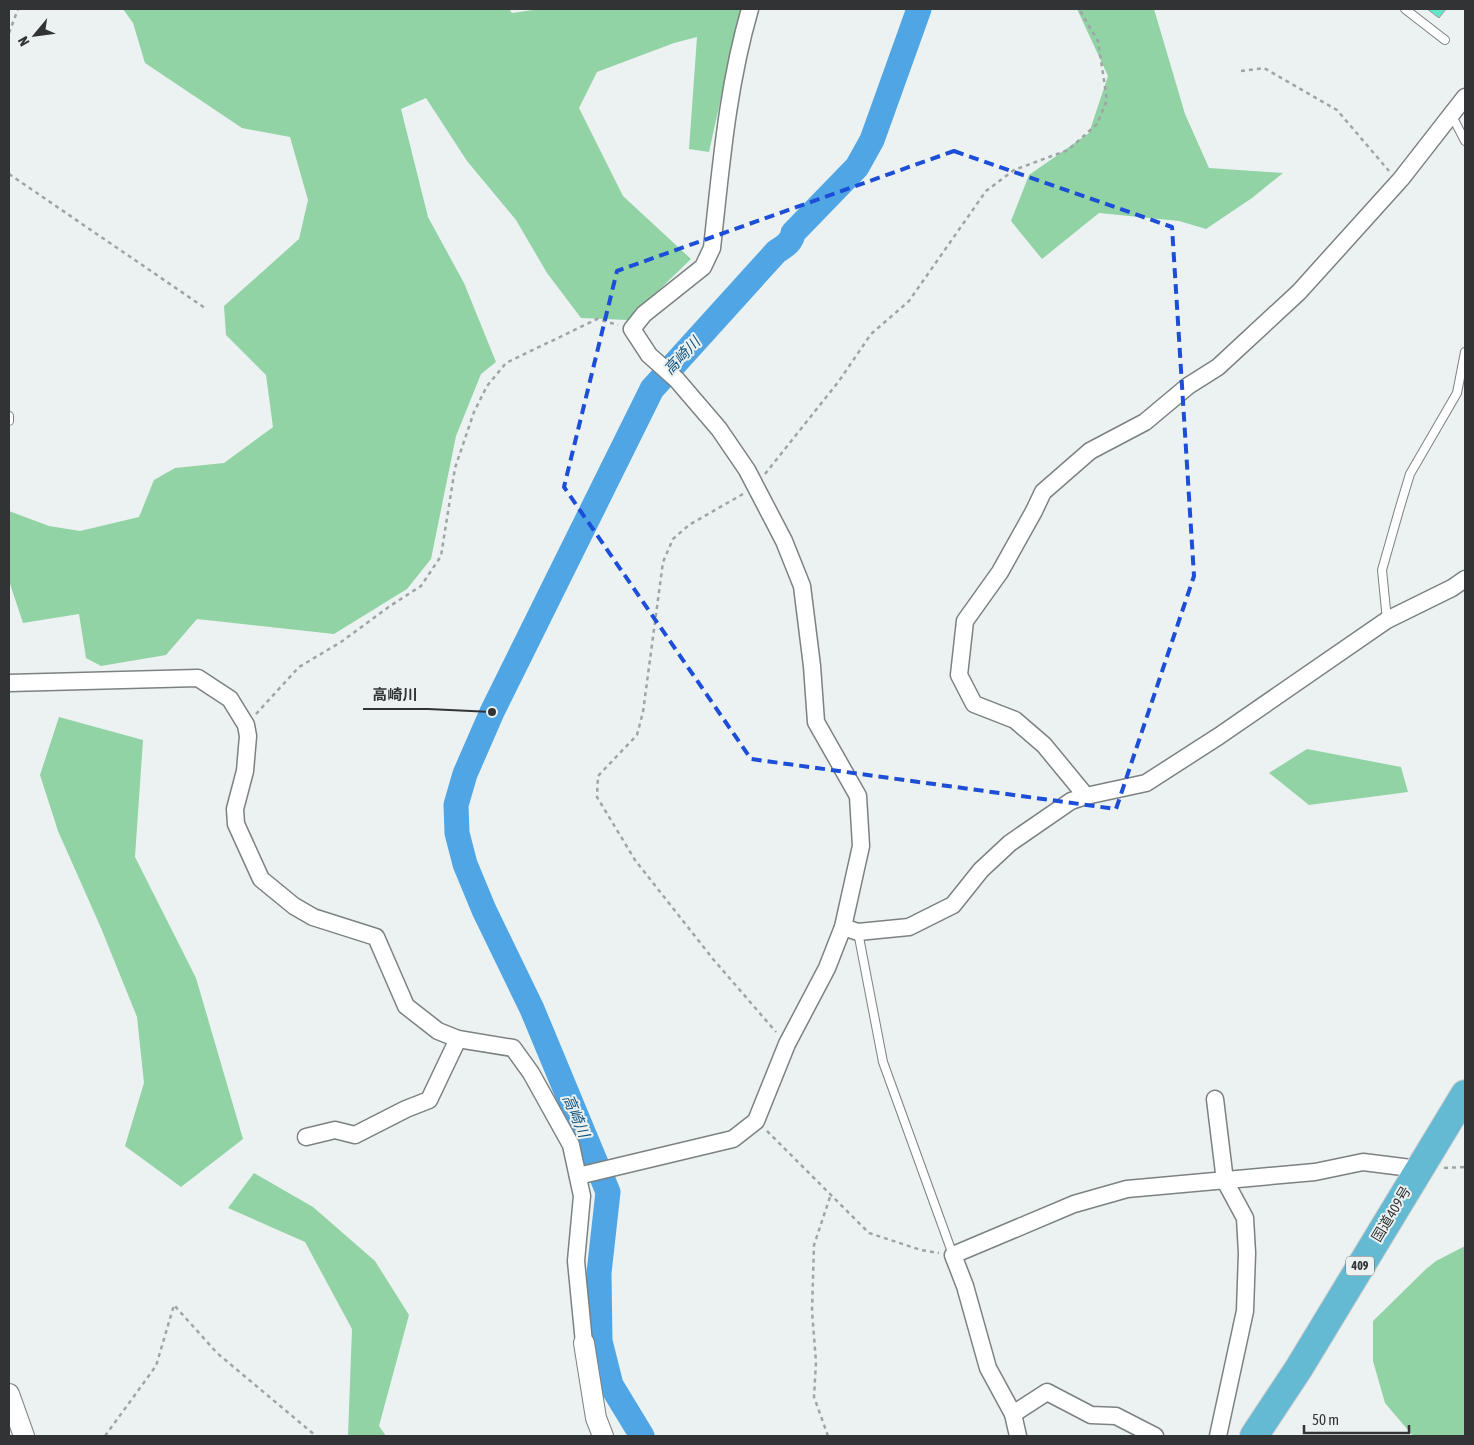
<svg xmlns="http://www.w3.org/2000/svg" width="1474" height="1445" font-family="'Asap Condensed','Noto Sans JP',sans-serif">
<rect width="100%" height="100%" fill="#ecf2f2"/>
<g fill="#92d3a5">
<path d="M123 9H509L512 13 540 9H742L737 25 709 152 689 149 697 37 674 43 597 72 579 108 623 196 691 259 628 320 581 318 547 273 516 220 467 161 426 98 401 109 428 217 464 283 496 362 481 374 456 436 431 559 407 589 334 634 197 619 166 655 101 666 86 658 79 614 23 623 9 581V511L49 526 80 531 139 517 154 480 175 468 224 463 273 427 266 375 226 335 224 306 299 239 308 200 290 137 242 128 145 63 133 23Z"/>
<path d="M1077 9H1154L1185 114 1209 168 1283 173 1252 198 1206 229 1179 221 1099 213 1042 259 1011 221 1029 175 1089 133 1108 76Z"/>
<path d="M59 717 143 740 135 857 196 978 243 1139 181 1187 125 1146 144 1083 137 1017 101 928 58 831 40 775Z"/>
<path d="M1307 749 1401 767 1408 792 1309 805 1269 773Z"/>
<path d="M254 1173 313 1207 375 1261 409 1315 379 1426 386 1436H348L352 1329 305 1242 228 1208Z"/>
<path d="M1465 1246V1436H1413L1385 1403 1373 1361V1321L1426 1269 1436 1261Z"/>
</g>
<g fill="none" stroke-linecap="round" stroke-linejoin="round">
<path stroke="#50a6e4" stroke-width="25" d="M642 1436 611 1385 600 1341 599 1273 608 1192 532 1009 484 910 465 864 457 833 456 805 465 774 492 712 652 389 776 252C783 247 792 243 793 233L857 167 872 140 919 9"/>
</g>
<path fill="#64e6c8" stroke="#959a99" d="M1427 9H1446L1439 18Z"/>
<g fill="none" stroke-linecap="round" stroke-linejoin="round">
<defs>
<g id="service">
<path d="M1405 9 1445 40"/>
<path d="M1451 114 1465 141"/>
<path d="M9 416V421"/>
<path d="M1387 620 1382 570 1400 507 1410 474 1457 393 1465 352"/>
<path d="M858 932 883 1062 953 1255"/>
</g>
<g id="minor">
<path d="M9 683 198 678 230 699 246 725 248 736 245 771 235 809 236 824 261 879 294 906 313 917 376 937 406 1006 438 1031 458 1039 513 1048 531 1073 571 1145 582 1196 576 1261 584 1343"/>
<path d="M1086 796 1044 745 1015 720 974 704 959 675 965 621 1000 572 1034 511 1043 492 1090 451 1145 422 1188 386 1218 367 1299 292 1401 179 1465 97"/>
<path d="M843 927 858 932 909 927 953 905 981 870 1010 843 1071 801 1086 796 1146 783 1219 736 1387 620 1452 588 1465 579"/>
<path d="M1215 1099 1225 1181 1245 1218 1247 1253 1245 1311 1218 1436"/>
<path d="M306 1137 335 1130 355 1135 406 1109 429 1100 458 1039"/>
<path d="M578 1176 733 1139 756 1121 787 1044 827 968 843 927 861 846 858 796 816 722 812 666 802 586 784 541 747 470 719 429 677 380 649 355 632 329 644 314 703 267 712 248C721 167 727 88 750 9"/>
<path d="M1013 1414 1047 1392 1091 1415 1116 1416 1155 1436"/>
<path d="M1018 1436 1013 1414 988 1368 965 1286 953 1255 1074 1204 1127 1189 1315 1172 1363 1162 1419 1169"/>
</g>
<g id="tertiary">
<path d="M584 1343 596 1418 603 1436"/>
<path d="M9 1394 24 1436"/>
</g>
<path id="trunk" d="M1254 1436 1299 1368 1465 1094"/>
</defs>
<use href="#service" stroke="#7c8181" stroke-width="10"/>
<use href="#minor" stroke="#7c8181" stroke-width="19"/>
<use href="#tertiary" stroke="#7c8181" stroke-width="22"/>
<use href="#trunk" stroke="#cecece" stroke-width="30"/>
<g stroke="#9fa4a4" stroke-width="2.5" stroke-dasharray="4 4" stroke-linecap="butt">
<path d="M9 33 18 9"/>
<path d="M1241 71 1264 68 1337 110 1389 171"/>
<path d="M9 174 205 308"/>
<path d="M765 474 839 381 871 334 909 301 986 191 1014 170 1068 150 1097 124 1107 100 1098 41 1079 9"/>
<path d="M743 494 689 525 673 539 663 562 643 712 637 735 598 776 597 797 635 860 713 959 776 1032"/>
<path d="M256 714 299 667 341 642 390 606 421 586 441 556 455 468 474 412 487 386 506 363 597 319 618 325"/>
<path d="M767 1131 869 1233 921 1250 939 1253"/>
<path d="M1444 1168 1465 1167"/>
<path d="M105 1436 156 1366 174 1305 217 1353 316 1436"/>
<path d="M828 1436 814 1397 816 1362 812 1311 814 1245 831 1194"/>
</g>
<use href="#service" stroke="#fff" stroke-width="8"/>
<use href="#minor" stroke="#fff" stroke-width="16"/>
<use href="#tertiary" stroke="#fff" stroke-width="20"/>
<use href="#trunk" stroke="#64bad2" stroke-width="28"/>
</g>
<path fill="none" stroke="#1d4ed8" stroke-width="4" stroke-dasharray="10 6" stroke-linejoin="round" d="M954 151 1172 227 1194 576 1116 809 751 759 564 487 617 271Z"/>
<g text-anchor="middle" stroke-width="4" stroke-linejoin="round" paint-order="stroke">
<rect fill="#ecf2f2" stroke="#696c6d" stroke-width="1" x="1346" y="1256.5" width="28" height="19" rx="4"/>
<g font-size="12" font-weight="bold" fill="#313334">
<text x="1360" y="1270">409</text>
</g>
<g font-size="14" fill="#313334" stroke="#ecf2f2">
<text transform="translate(1391 1214) rotate(-59)" y="5">国道409号</text>
</g>
<g font-size="15" font-style="italic" fill="#13537c" stroke="#ecf2f2">
<text transform="translate(682 356) rotate(-47)" y="5">高崎川</text>
<text transform="translate(576 1116) rotate(67)" y="5">高崎川</text>
</g>
</g>
<path fill="none" stroke="#313334" stroke-width="2" d="M492 712L428 709H363"/>
<circle fill="#313334" stroke="#ecf2f2" stroke-width="2" cx="492" cy="712" r="5"/>
<g font-size="15" text-anchor="middle" font-weight="bold" fill="#313334" stroke="#ecf2f2" stroke-width="4" stroke-linejoin="round" paint-order="stroke">
<text x="395" y="700">高崎川</text>
</g>
<rect width="1474" height="1445" fill="none" stroke="#313334" stroke-width="20"/>
<g transform="translate(35 35) rotate(241)" stroke="#ecf2f2" stroke-width="4" paint-order="stroke">
<path d="M0-4L9 19L0 12L-9 19Z" fill="#313334"/>
<text y="-8" font-size="14" font-weight="bold" text-anchor="middle" fill="#313334">N</text>
</g>
<path d="M1304 1425v8h105v-8" fill="none" stroke="#313334" stroke-width="2.5"/>
<text x="1312" y="1425" font-size="15" fill="#313334" stroke="#ecf2f2" stroke-width="4" paint-order="stroke">50 m</text>
</svg>
